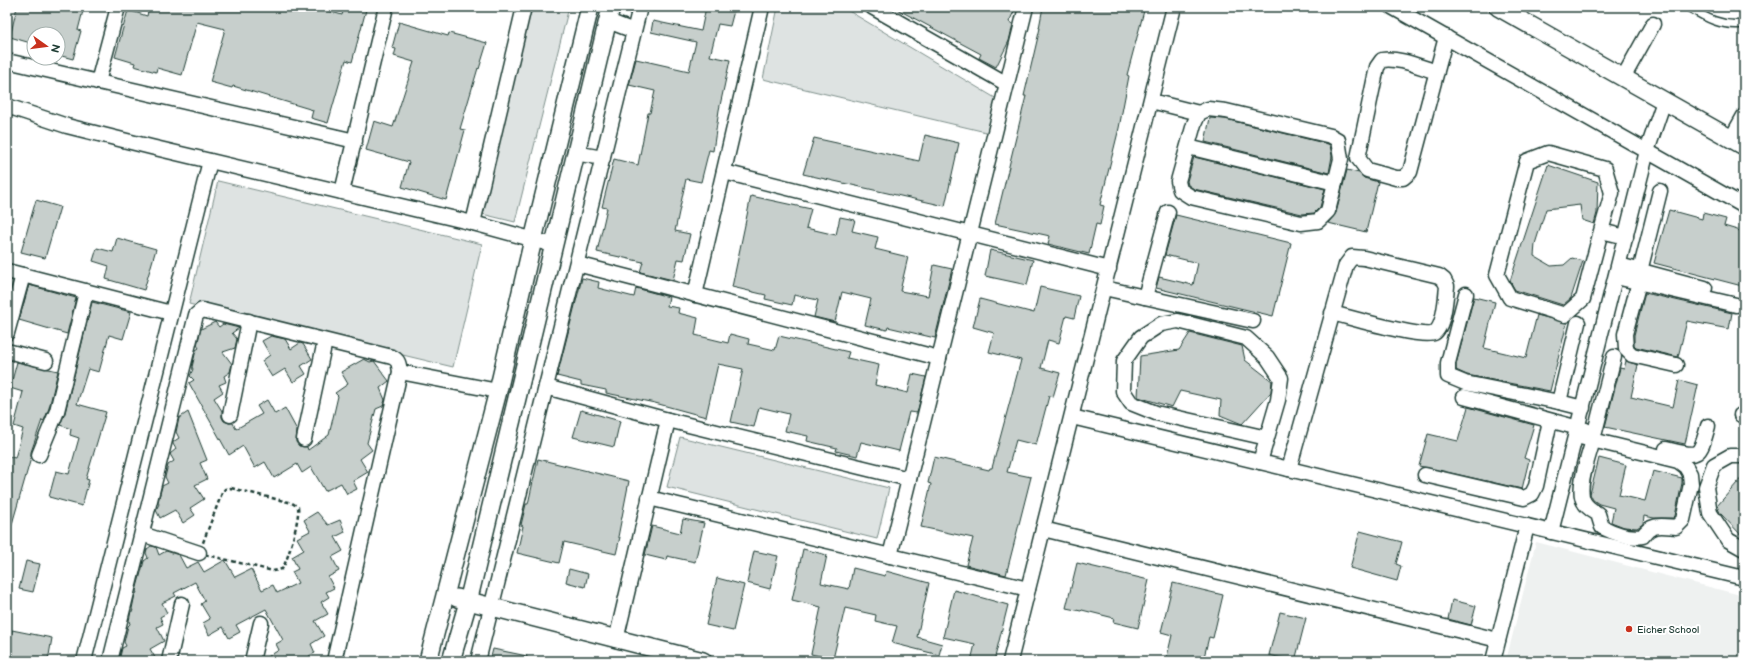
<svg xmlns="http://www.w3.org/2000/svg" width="1751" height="668" font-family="'Balsamiq Sans',sans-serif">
<rect width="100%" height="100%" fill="#fff"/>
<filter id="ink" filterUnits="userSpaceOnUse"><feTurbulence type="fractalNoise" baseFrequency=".025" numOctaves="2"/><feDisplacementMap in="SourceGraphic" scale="8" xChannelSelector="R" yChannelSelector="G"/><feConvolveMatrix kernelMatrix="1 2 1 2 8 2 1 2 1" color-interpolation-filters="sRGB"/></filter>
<g filter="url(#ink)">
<path fill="#eef1f0" d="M1536 542 1744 596V661H1506Z"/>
<g fill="#dee3e2" stroke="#7e908b">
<path d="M529 7H569L515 222 478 213Z"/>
<path d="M778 7H842L997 99 990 133 763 79Z"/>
<path d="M218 181 482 244 453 367 189 304Z"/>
<path d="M680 437 889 488 877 539 667 487Z"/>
</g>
<g fill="#c7cfcc" stroke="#1f3d34">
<path d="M17 7H84L78 30 81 31 73 59 58 55V34H34V44L10 37Z"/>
<path d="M149 7H315L342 15 344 7H355L366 10 352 62 346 60 328 123 311 118 313 110 233 86 232 88 210 82 225 29 197 22 182 75 157 68 156 72 134 66 135 63 115 57 128 10 147 16Z"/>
<path d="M706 7H735L730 26 718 24 710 56 730 60 719 110 713 151 709 150 701 182 686 179 675 231 690 234 684 260 678 259 673 280 640 272 643 262 597 252 607 208 602 207 614 159 638 165 648 113H650L655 91 629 85 636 59 689 71 696 42 651 32 653 21 701 31Z"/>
<path d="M893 7H1016L1009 22 1013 24 1009 41 996 67 979 58 981 54Z"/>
<path d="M1043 7H1145L1127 75 1129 76 1119 128 1100 205 1104 206 1100 225 1096 224 1089 254 1048 244 1050 236 995 224 1026 96H1024L1040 28H1039Z"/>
<path d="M399 22 448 36 449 33 487 43 479 69 478 68 460 129 465 130 446 200 402 187 409 162 366 150 374 121 393 127 414 62 394 56 396 49 392 48Z"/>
<path d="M1210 118 1225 119 1328 144 1330 145 1332 156 1329 173 1205 142Z"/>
<path d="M925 135 959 143 945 206 803 174 814 138 919 161Z"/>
<path d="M1194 157 1325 189 1320 207 1314 213 1302 214 1194 189 1188 185 1187 181Z"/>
<path d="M1548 165 1598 182 1597 213 1594 224 1582 220 1580 205 1546 209 1535 244 1534 256 1551 266 1564 265 1572 258 1583 261 1571 298 1563 305 1515 290 1510 281Z"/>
<path d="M1347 170 1359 173 1364 178 1378 182 1366 232 1328 223 1336 213Z"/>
<path d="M751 196 811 209 806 228 836 235 840 217 855 220 852 231 878 237 875 249 908 257 900 291 928 296 934 265 952 269 935 338 888 327 887 330 865 325 871 299 842 292 835 322 814 317 818 300 794 295 792 305 765 299 766 295 732 287Z"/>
<path d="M36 200 60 207 45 258 21 252Z"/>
<path d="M1669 210 1702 219 1703 213 1726 219 1724 226 1744 232V278L1742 286 1654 263Z"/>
<path d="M1176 215 1291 243 1273 316 1156 288 1159 277 1193 285 1198 263 1165 255Z"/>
<path d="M117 238 156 249 144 290 106 279 109 266 93 261 97 248 113 252Z"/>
<path d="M990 250 1033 260 1027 285 985 276Z"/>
<path d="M582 278 599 282 598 288 634 297 636 288 669 297 667 306 679 308 678 313 698 318 695 335 728 343 730 334 749 339 748 344 775 350 779 336 849 352 847 358 879 365 875 385 908 393 912 374 926 377 917 413 909 412 899 451 861 442 857 456 836 451 837 448 807 441 808 436 785 431 789 414 759 407 754 427 731 422 743 369 718 364 706 417 655 403 606 393V390L581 385V382L557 376Z"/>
<path d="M29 285 76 298 67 334 19 320Z"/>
<path d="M1040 287 1079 296 1074 318 1066 316 1059 343 1048 340 1041 368 1060 373 1053 397 1049 396 1036 445 1016 440 1007 472 1031 477 1006 575 966 565 973 538 921 527 931 484 928 483 934 457 989 470 990 468H992L1021 360 989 352 994 333 973 327 980 299 1034 313Z"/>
<path d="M1645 293 1732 313 1729 329 1687 321 1678 357 1636 347 1634 345V335Z"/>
<path d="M1474 297 1495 302 1484 348 1526 358 1537 315 1567 323 1550 391 1467 375 1456 370V364Z"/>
<path d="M92 302 131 312 123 339 109 335 99 372 88 369 77 404 106 412 86 479 89 480 82 506 49 497 56 471 69 474 79 438 70 435 71 429 60 425 65 413Z"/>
<path d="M215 322 219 327 223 324 239 328 232 333 237 339 235 348 223 352 232 364 230 372 224 376 226 382 219 385 223 392 214 398 222 411V417L224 421 229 423H233L236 429 262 414 257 406 267 400 275 414 285 408 297 430 296 442 299 446 307 447 308 450 329 435 338 396 335 393 348 384 341 372 364 359 370 362 374 361 389 381 380 388 385 400 383 406 376 409 367 443 372 450 360 459 368 472 353 481 357 489 347 494 341 483 325 491 311 467 302 473 297 464 274 478 265 462 255 468 243 446 229 455 189 383 194 380 190 376 193 369 192 367 196 350 199 348 197 345 201 329Z"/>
<path d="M1190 333 1242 346 1245 360 1272 381 1271 392 1242 424 1220 415 1221 400 1180 391 1172 407 1138 397 1140 356 1179 350Z"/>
<path d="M271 336 285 339 291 349 300 343 303 344 312 359 301 366 306 374 293 382 285 369 272 377 262 361 270 355 262 341Z"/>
<path d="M1626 361 1638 365 1631 397 1673 407 1679 380 1698 385 1685 444 1605 427 1620 368 1624 369Z"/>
<path d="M17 362 58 371 49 408 44 421 42 420 31 452V458L10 531H7V456L15 458 23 429 14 426 23 392 10 388Z"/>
<path d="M1468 407 1534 425 1524 458 1529 460 1522 489 1419 466 1428 434 1458 441Z"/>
<path d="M581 410 620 421 614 447 573 437Z"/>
<path d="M188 412 207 460 200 463 207 479 195 485 204 499 190 508 195 515 183 523 175 510 160 518 156 510 159 504 158 502 162 486 168 483 165 477 168 465 174 461 170 454 176 449 173 444V442L179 438 176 432 179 418Z"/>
<path d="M1599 458 1626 465 1619 495 1645 501 1653 471 1682 478V483L1675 516 1673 518H1654L1644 516 1643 524 1637 528 1624 527 1611 522 1614 508 1599 504 1593 500 1590 494Z"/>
<path d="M538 459 629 481 618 537H620L616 554 564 542 559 563 517 553 523 526 521 525 526 504H528Z"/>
<path d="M1744 475V538L1720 513 1717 506Z"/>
<path d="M317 512 328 525 340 520 345 532 335 537 343 551 332 557 339 571 328 577 334 588 326 592 329 597 321 602 328 614 315 621 324 636 311 644 315 653 309 656 311 661H261L279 650 276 644 283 640 266 609 236 625 240 632 229 638 223 627 209 635 203 623 210 619 201 604 205 601 195 582 174 593 176 596 162 603 167 613 160 617 163 624 157 627 164 641 150 649 157 661H119L122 648 126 646 124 642 128 626 130 624 129 621 131 611H133L132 609 135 594 137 593 136 591 144 561 148 558 146 553 147 549 151 546 156 547 159 555 166 551 179 555 186 568 198 562 204 572 225 560 235 577 251 569 262 590 273 585 277 593 298 583 292 572 298 569 292 557 304 550 297 538 310 531 304 520Z"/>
<path d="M683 519 704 523 695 562 667 556 666 560 645 555 652 526 680 533Z"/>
<path d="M1360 531 1402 542 1396 564 1401 566 1397 581 1350 568Z"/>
<path d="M803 549 827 555 821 583 849 589 853 568 885 576 886 571 929 583 917 637 942 644 939 655 892 643 897 626 875 621 876 615 845 608 833 659 811 654 821 607 792 600Z"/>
<path d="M754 551 778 556 770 589 747 583Z"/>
<path d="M26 561 40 564 33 592 19 589Z"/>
<path d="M1077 563 1149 580 1138 628 1113 622 1114 618 1082 610 1081 611 1066 608Z"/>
<path d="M569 569 588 574 585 587 566 582Z"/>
<path d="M717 578 744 585 733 631 706 625Z"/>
<path d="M1173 583 1223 595 1213 638 1209 637 1203 661H1166L1172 635 1161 632Z"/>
<path d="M954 590 1008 605 994 661H971L975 644 943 637Z"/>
<path d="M1452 600 1476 606 1471 625 1448 619Z"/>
<path d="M1280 612 1306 618 1295 661 1269 655Z"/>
<path d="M12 630 52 638 48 661H7Z"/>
<path d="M493 649 527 656 526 661H490Z"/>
</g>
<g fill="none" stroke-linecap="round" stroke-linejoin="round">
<defs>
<path id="service" d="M1688 7C1706 18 1722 27 1744 24"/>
<g id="minor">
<path d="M872 7 1007 84"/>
<path d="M1392 7 1744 206"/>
<path d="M608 21 634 31"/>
<path d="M7 61 355 141"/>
<path d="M1437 72C1420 67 1399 57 1382 60L1377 67 1358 158 1367 170 1396 178H1403L1410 172 1446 37"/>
<path d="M1623 78 1653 24"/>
<path d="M98 82 118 7"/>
<path d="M1151 101 1199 113"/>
<path d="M7 106 67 126 151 147 473 223 553 245"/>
<path d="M1208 109 1226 111 1331 136 1338 140 1341 159 1328 211 1318 221 1301 223 1191 197 1180 190 1178 181 1194 124 1199 113Z"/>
<path d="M1731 139 1744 116"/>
<path d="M1188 147 1335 183"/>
<path d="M575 153 603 158"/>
<path d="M724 172 1109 269"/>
<path d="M342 192 386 7"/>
<path d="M473 223 524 7"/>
<path d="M1601 231 1583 299 1565 315 1510 298 1497 275 1527 161 1548 153 1605 169 1612 193 1601 231 1626 237"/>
<path d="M577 264 939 358"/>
<path d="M1619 265 1705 288"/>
<path d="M7 271 171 313"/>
<path d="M1640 271 1660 191"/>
<path d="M1616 277 1736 305"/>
<path d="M1639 282 1625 334 1626 349 1632 355 1676 365"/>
<path d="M1104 288 1253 321"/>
<path d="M1466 294 1448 363V376L1465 383 1559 402 1578 323"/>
<path d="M695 295 762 7"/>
<path d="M1145 297 1168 212"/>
<path d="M7 333 23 275"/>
<path d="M7 351 46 361"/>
<path d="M400 372 498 391"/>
<path d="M546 387 668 420 909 479"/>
<path d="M1464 397 1586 430"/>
<path d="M1559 402 1583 408"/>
<path d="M230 415 249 321"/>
<path d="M1741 415 1744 416"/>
<path d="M1072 417 1744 578"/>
<path d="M1595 432 1614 357"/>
<path d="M1576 436 1678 461 1686 467 1690 474 1691 484 1683 520 1676 527C1662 526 1651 523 1643 536 1630 539 1614 533 1602 527L1598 514C1593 511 1587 508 1584 502 1576 488 1589 456 1593 440"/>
<path d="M304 439 325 341"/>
<path d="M1666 449C1699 457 1699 459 1708 426"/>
<path d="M39 455 57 411 86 292"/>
<path d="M1744 456H1730L1714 465 1706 487 1710 513 1728 540 1744 549"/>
<path d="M1260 462 1278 400 1281 378 1267 357 1246 338 1178 321 1161 324 1141 337 1124 361 1123 391 1131 403 1156 413 1267 438"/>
<path d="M1289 469 1346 265 1352 257 1364 258 1439 276 1444 280 1447 286C1446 297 1444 327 1434 333 1422 339 1349 317 1332 313"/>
<path d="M1425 475 1524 498 1532 494 1536 486 1550 421"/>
<path d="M649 498 1028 589"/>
<path d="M1043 529 1498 640"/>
<path d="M1551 532 1647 151 1664 101"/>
<path d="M142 534 199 553"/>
<path d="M890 556 1026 7"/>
<path d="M616 640 668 420"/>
<path d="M84 661 210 161"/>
<path d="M110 661 196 315 202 310 392 357C399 360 399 365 400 372L334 661"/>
<path d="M169 661 182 604"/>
<path d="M252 661 261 623"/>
<path d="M478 661 640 7"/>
<path d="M1010 661 1174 7"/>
<path d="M1493 661 1527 526"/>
</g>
<g id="tertiary">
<path d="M1498 7 1744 146"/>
<path d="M457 598 703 661"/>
<path d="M428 661 498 391 533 240 590 7"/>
<path d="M451 661 468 602 611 7"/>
</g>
</defs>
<use href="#service" stroke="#1f3d34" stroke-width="10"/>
<use href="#minor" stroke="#1f3d34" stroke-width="17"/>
<use href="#tertiary" stroke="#1f3d34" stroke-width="20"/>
<path stroke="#1f3d34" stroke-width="2.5" stroke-dasharray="4 3" stroke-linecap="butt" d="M231 488 292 503 298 507C300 517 288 561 282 569L273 571 199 553 222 493 225 489Z"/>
<use href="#service" stroke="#fff" stroke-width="7"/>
<use href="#minor" stroke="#fff" stroke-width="14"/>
<use href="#tertiary" stroke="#fff" stroke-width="17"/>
</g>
</g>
<circle fill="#c8321e" stroke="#fff" stroke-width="1.5" cx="1629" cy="629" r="4"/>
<g text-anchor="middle" stroke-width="4" stroke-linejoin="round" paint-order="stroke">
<g font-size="10" fill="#1f3d34" stroke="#fff" text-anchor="start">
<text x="1637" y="633">Eicher School</text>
</g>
</g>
<rect width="1751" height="668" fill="none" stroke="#fff" stroke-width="24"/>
<rect x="12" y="12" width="1727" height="644" fill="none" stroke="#1f3d34" stroke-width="1.5" filter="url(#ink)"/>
<g transform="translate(46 46) rotate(104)"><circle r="19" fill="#ffffff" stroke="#a5b1ae"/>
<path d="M0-3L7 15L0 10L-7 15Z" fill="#c8321e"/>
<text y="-6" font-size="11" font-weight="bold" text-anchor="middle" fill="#1f3d34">N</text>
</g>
</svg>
